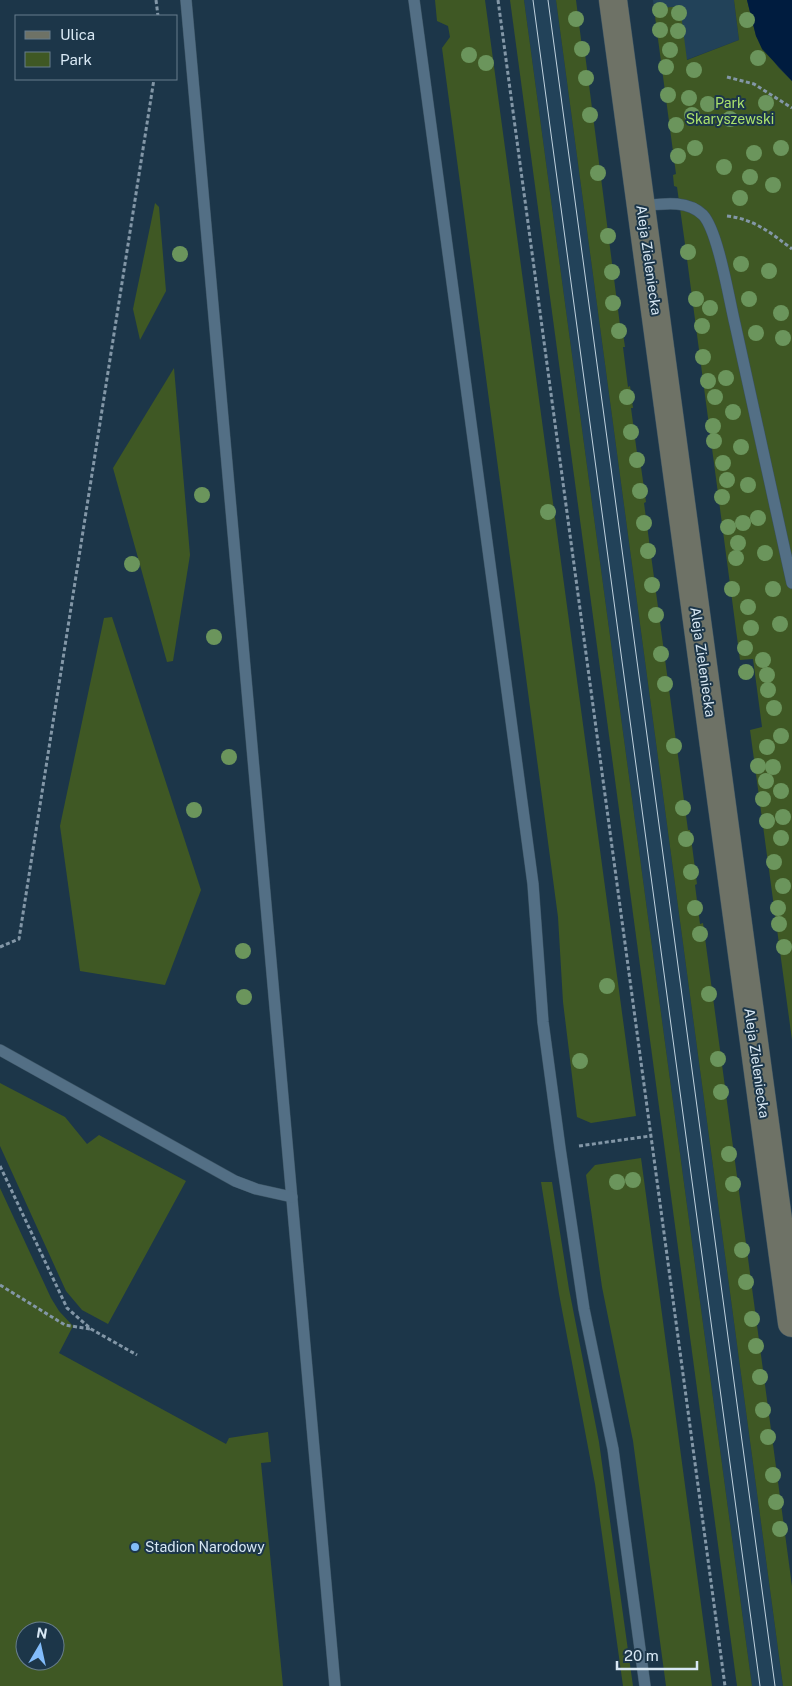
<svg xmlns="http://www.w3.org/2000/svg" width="792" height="1686" font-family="'Public Sans',sans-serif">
<rect width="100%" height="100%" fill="#1c3649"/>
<g fill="#224259">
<path d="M524 0H556L783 1686H752Z"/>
<path d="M653 0H734L739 40 686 60 680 6 654 9Z"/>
</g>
<g fill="#3f5824" fill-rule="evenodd">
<path d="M435 0H485L636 1116 591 1123 577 1117 563 1002 558 917 442 48 450 37 448 26 437 21Z"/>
<path d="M510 0H524L752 1686H737Z"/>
<path d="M556 0H576L582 47 584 46 620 325 622 326 625 347H623L628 387 630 386 633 408H631L637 453H639L646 502 644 503 688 830H690L697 884 695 885 700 924 703 923 792 1586V1686H783Z"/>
<path d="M734 0H747L756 36 778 67 792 81V1040L750 730 762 727 753 659 740 660 685 244 677 187 674 186 673 175 676 174 654 9 680 6 687 60 739 40Z"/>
<path d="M155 203 159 207 166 291 140 340 133 309Z"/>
<path d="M174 368 190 555 173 661 167 662 113 468Z"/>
<path d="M112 617 201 890 165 985 80 971 60 826 104 618Z"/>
<path d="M0 1083 65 1117 87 1144 99 1135 186 1181 108 1324 82 1310 66 1291 0 1146Z"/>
<path d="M641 1158 712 1686H666L633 1441 602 1287 586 1175 595 1165Z"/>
<path d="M541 1182H552L569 1289 599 1442 633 1686H623L595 1484 559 1294Z"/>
<path d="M0 1188 51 1298 59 1311 73 1326 59 1353 226 1444 229 1438 268 1432 271 1462 261 1463 283 1686H0ZM25 1631H55V1661H25Z"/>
</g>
<path fill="#001c3f" d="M747 0H792V81L762 49 756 36Z"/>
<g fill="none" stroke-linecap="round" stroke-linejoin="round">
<defs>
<g id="lane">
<path d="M186 0 335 1686"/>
<path d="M414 0 533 884 543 1022 560 1148 584 1309 613 1449 645 1686"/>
<path d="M641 206C661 204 687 199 703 215 718 231 729 299 735 324 754 410 773 497 792 583"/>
<path d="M0 1050 235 1181 256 1189 292 1197"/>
</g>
<path id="secondary" d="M613 0 792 1323"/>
</defs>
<use href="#lane" stroke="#3a5262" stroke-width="12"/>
<use href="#secondary" stroke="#3a5262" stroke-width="29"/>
<g stroke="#8397a7" stroke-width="3" stroke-dasharray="4 2.5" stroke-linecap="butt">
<path d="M156 0 158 16"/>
<path d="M498 0 725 1686"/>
<path d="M727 77 754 84 792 108"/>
<path d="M727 216C754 219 771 233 792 249"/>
<path d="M0 947 19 939 154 79"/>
<path d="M579 1146 650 1136"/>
<path d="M0 1166 67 1308 91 1329 137 1355"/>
<path d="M0 1285 65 1325 90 1329"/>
</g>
<use href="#lane" stroke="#536f85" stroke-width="11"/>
<use href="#secondary" stroke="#6e7266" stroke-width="28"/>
<g stroke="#c0d2de" stroke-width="1">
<path d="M533 0 760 1686"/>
<path d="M548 0 775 1686"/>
</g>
</g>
<g fill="#6b955c">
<circle cx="660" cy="10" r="8"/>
<circle cx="679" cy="13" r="8"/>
<circle cx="576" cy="19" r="8"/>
<circle cx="747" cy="20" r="8"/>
<circle cx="660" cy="30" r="8"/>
<circle cx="678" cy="31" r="8"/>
<circle cx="582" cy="49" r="8"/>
<circle cx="670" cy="50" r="8"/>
<circle cx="469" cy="55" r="8"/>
<circle cx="758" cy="58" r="8"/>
<circle cx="486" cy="63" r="8"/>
<circle cx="666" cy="67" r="8"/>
<circle cx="694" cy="70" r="8"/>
<circle cx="586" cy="78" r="8"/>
<circle cx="668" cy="95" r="8"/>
<circle cx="689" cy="98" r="8"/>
<circle cx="766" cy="103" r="8"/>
<circle cx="708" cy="104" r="8"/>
<circle cx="590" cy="115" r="8"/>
<circle cx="692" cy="115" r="8"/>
<circle cx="730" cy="119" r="8"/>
<circle cx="676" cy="125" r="8"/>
<circle cx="695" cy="148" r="8"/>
<circle cx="781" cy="148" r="8"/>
<circle cx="754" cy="153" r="8"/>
<circle cx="678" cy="156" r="8"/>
<circle cx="724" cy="167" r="8"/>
<circle cx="598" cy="173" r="8"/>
<circle cx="750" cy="177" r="8"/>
<circle cx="773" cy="185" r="8"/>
<circle cx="740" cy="198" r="8"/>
<circle cx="608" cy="236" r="8"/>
<circle cx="688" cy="252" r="8"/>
<circle cx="180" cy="254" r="8"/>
<circle cx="741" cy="264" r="8"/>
<circle cx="769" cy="271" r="8"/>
<circle cx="612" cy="272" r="8"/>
<circle cx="696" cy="299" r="8"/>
<circle cx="749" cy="299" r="8"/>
<circle cx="613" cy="303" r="8"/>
<circle cx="710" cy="308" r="8"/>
<circle cx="781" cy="313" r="8"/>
<circle cx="702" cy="326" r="8"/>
<circle cx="619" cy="331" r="8"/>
<circle cx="756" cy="333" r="8"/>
<circle cx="783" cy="338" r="8"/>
<circle cx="703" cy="357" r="8"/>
<circle cx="726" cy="378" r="8"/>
<circle cx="708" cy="381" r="8"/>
<circle cx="627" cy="397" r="8"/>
<circle cx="715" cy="397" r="8"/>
<circle cx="733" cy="412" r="8"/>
<circle cx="713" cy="426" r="8"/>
<circle cx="631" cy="432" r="8"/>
<circle cx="714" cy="441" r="8"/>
<circle cx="741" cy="447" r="8"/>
<circle cx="637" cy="460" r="8"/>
<circle cx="723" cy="463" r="8"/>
<circle cx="727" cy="480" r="8"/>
<circle cx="748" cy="485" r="8"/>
<circle cx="640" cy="491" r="8"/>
<circle cx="202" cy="495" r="8"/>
<circle cx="722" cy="497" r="8"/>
<circle cx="548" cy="512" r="8"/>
<circle cx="758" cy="518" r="8"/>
<circle cx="644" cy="523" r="8"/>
<circle cx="743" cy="523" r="8"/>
<circle cx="728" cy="527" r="8"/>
<circle cx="738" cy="543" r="8"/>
<circle cx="648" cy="551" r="8"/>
<circle cx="765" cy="553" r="8"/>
<circle cx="736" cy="558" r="8"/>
<circle cx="132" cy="564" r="8"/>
<circle cx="652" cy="585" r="8"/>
<circle cx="732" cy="589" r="8"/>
<circle cx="773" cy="589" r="8"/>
<circle cx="748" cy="607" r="8"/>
<circle cx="656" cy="615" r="8"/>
<circle cx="780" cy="624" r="8"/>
<circle cx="751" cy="628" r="8"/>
<circle cx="214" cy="637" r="8"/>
<circle cx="745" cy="648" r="8"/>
<circle cx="661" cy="654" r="8"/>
<circle cx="763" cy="660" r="8"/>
<circle cx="746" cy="672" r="8"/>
<circle cx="767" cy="675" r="8"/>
<circle cx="665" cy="684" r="8"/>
<circle cx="768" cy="690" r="8"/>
<circle cx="774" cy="708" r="8"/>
<circle cx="781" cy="736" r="8"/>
<circle cx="674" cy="746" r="8"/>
<circle cx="767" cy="747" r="8"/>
<circle cx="229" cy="757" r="8"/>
<circle cx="758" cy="766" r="8"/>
<circle cx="773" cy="767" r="8"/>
<circle cx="766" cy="781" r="8"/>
<circle cx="781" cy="791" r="8"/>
<circle cx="763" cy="799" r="8"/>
<circle cx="683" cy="808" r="8"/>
<circle cx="194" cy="810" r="8"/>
<circle cx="783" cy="817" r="8"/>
<circle cx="767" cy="821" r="8"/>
<circle cx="781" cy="838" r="8"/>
<circle cx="686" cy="839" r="8"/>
<circle cx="774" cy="862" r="8"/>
<circle cx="691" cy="872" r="8"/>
<circle cx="783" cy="886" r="8"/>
<circle cx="695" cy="908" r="8"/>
<circle cx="778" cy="908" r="8"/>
<circle cx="779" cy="924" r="8"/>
<circle cx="700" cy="934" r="8"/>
<circle cx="784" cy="947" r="8"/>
<circle cx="243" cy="951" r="8"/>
<circle cx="607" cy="986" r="8"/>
<circle cx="709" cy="994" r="8"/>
<circle cx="244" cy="997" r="8"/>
<circle cx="718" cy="1059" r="8"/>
<circle cx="580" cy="1061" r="8"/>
<circle cx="721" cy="1092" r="8"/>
<circle cx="729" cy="1154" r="8"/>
<circle cx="633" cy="1180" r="8"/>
<circle cx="617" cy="1182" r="8"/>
<circle cx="733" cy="1184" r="8"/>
<circle cx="742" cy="1250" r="8"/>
<circle cx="746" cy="1282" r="8"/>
<circle cx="752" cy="1319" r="8"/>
<circle cx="756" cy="1346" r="8"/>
<circle cx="760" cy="1377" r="8"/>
<circle cx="763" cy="1410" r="8"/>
<circle cx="768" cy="1437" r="8"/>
<circle cx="773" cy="1475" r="8"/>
<circle cx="776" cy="1502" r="8"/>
<circle cx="780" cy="1529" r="8"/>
</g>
<circle fill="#82bcfa" stroke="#1c3649" stroke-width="2" cx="135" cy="1547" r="5"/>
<g text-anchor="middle" stroke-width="4" stroke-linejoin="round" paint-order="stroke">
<g font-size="14" fill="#abe26c" stroke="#1c3649">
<text x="730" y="108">Park<tspan x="730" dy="16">Skaryszewski</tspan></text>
</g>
<g font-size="14" fill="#d8e8f4" stroke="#1c3649">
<text transform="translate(649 260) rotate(82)" y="5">Aleja Zieleniecka</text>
<text transform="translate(703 662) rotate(82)" y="5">Aleja Zieleniecka</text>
<text transform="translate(757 1063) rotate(82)" y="5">Aleja Zieleniecka</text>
</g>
<g font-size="14" fill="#d8e8f4" stroke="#1c3649" text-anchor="start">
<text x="145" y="1552">Stadion Narodowy</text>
</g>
</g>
<rect x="15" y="15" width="162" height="65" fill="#1c3649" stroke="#677d8d"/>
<rect x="25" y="31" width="25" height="8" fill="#6e7266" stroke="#677d8d"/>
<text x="60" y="40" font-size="15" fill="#d8e8f4">Ulica</text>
<rect x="25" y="52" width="25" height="15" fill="#3f5824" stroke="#677d8d"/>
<text x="60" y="65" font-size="15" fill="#d8e8f4">Park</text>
<g transform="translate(40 1646) rotate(9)"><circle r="24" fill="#1c3649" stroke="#677d8d"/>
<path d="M0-4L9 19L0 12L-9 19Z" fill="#82bcfa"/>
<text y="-8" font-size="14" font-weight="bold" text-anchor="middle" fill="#d8e8f4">N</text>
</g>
<path d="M617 1661v8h80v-8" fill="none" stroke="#d8e8f4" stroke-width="2.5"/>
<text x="624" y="1661" font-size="15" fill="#d8e8f4" stroke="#1c3649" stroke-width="4" paint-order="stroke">20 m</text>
</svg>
